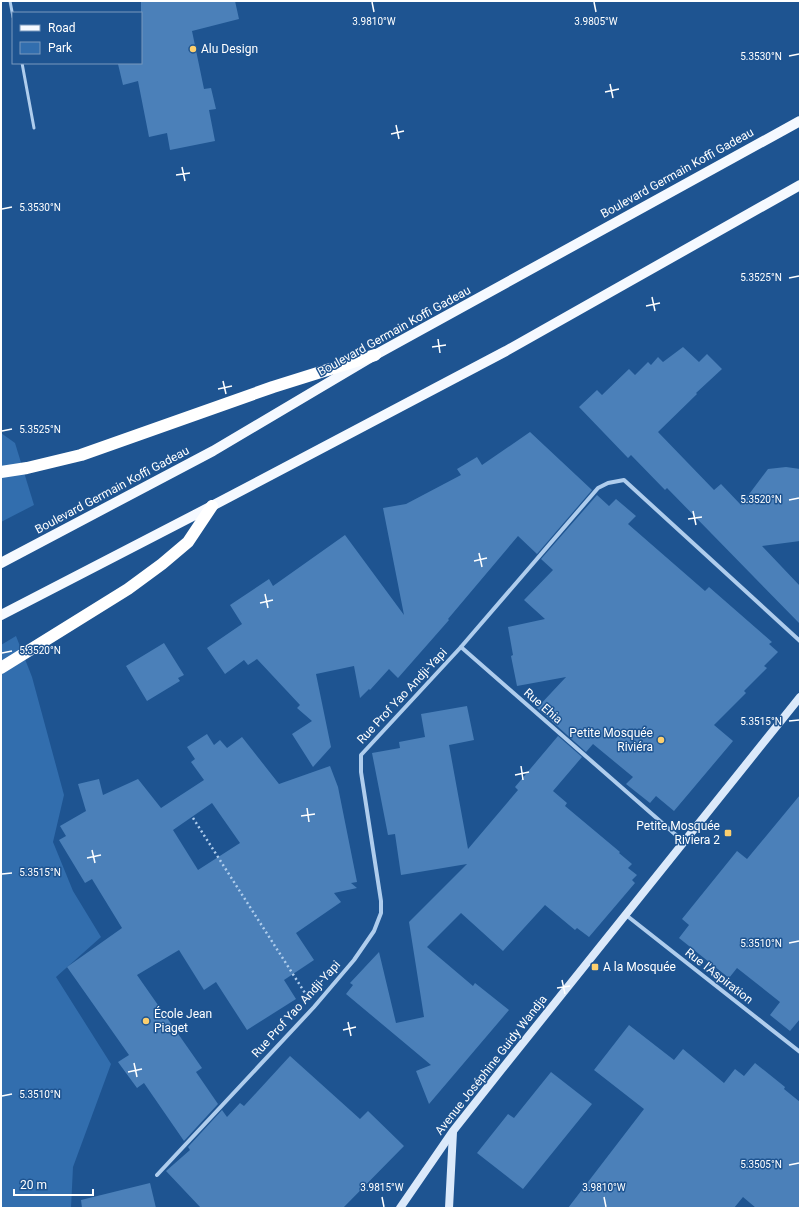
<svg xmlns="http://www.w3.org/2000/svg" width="801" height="1209" font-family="Roboto,sans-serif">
<rect width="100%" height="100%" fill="#1e5491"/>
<g fill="#326eae">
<path d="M1 433 15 443 34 505 1 522Z"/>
<path d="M16 636 32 677 64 795 53 842 73 891 101 937 56 977 111 1064 73 1167 71 1208H1V645Z"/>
</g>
<g fill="#4b80b9" fill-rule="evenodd">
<path d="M141 1H235L239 19 192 31 204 89 211 88 216 109 209 110 215 141 170 150 167 133 149 137 138 81 123 85 118 64 141 63Z"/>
<path d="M683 347 699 362 707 354 722 369 696 393 697 394 658 432 714 490 721 484 741 505 768 469 786 467 800 469V541L762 546 800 586V624L667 488 665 490 631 455 628 458 579 407 597 390 602 395 629 369 635 375 648 362 651 365 658 357 663 362Z"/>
<path d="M530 432 592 490 537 554 518 536 448 619 449 620 398 678 389 669 370 690 369 689 360 698 354 666 316 674 331 747 313 767 292 734 312 721 297 708 300 705 257 659 248 665 244 660 225 674 207 648 242 624 230 605 269 579 273 586 345 535 404 615 383 508 406 504 461 475 457 469 477 457 482 465Z"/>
<path d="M597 495 609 506 616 499 636 516 628 524 705 591 709 587 772 642 769 644 778 652 764 666 767 668 744 691 746 693 714 725 733 741 674 811 656 796 650 803 626 784 633 777 593 744 586 752 537 708 566 677 517 686 511 656 513 655 508 627 545 619 524 600 553 570 541 559Z"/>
<path d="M164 643 184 675 178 678 180 681 147 701 126 666Z"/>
<path d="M467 706 474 740 449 745 468 849 518 790 515 787 558 736 582 757 553 791 567 803 565 806 620 852 619 853 632 864 628 868 637 875 632 880 635 883 589 937 577 928 575 930 545 905 503 951 461 913 427 947 473 986 475 983 509 1010 429 1104 416 1071 431 1065 346 994 353 985 350 983 379 952 396 1023 424 1017 409 922 467 864 401 875 395 834 388 835 372 753 400 748 399 742 425 737 421 714Z"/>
<path d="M207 734 214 745 220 740 227 748 242 737 279 784 330 766 338 787 357 882 351 883 357 888 334 893 341 902 296 933 314 960 284 980 296 999 247 1030 216 982 204 990 179 950 137 975 202 1068 196 1072 218 1104 184 1141 144 1083 137 1088 118 1062 129 1055 67 967 122 928 92 879 85 883 59 840 66 836 60 826 86 811 78 784 99 779 103 795 138 779 161 808 204 780 191 762 195 759 187 747ZM212 803 240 843 198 870 173 830Z"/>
<path d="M800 795V1019L790 1031 770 1015 780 1002 737 968 729 978 679 938 689 925 682 919 737 851 747 859Z"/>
<path d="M629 1025 674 1060 683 1049 724 1083 735 1069 744 1076 755 1063 785 1087 784 1089 800 1102V1208H756L743 1197 734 1208H568L644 1109 594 1070Z"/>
<path d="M290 1056 360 1119 368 1111 404 1146 343 1208H201L166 1171 190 1150 188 1147 222 1110 227 1117 240 1103 244 1106Z"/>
<path d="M551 1072 592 1104 523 1189 477 1153 508 1114 514 1118Z"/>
<path d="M150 1183 156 1208H82L81 1200Z"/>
</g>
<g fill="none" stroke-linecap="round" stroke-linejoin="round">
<path stroke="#afcded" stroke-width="2.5" stroke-dasharray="2 3" stroke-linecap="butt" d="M193 818 305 993"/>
<g stroke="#afcded" stroke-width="3">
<path d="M10 1 13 17"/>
<path d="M22 63 34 128"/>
</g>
<g stroke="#afcded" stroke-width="4">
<path d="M461 647 684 842"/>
<path d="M626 915 800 1052"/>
<path d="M157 1175 314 1007 354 960 374 931 381 913V901L361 772V755L461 647 598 488 608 483 624 480 800 641"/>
</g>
<g stroke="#dbe9fa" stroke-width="8">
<path d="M400 1208 453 1131 502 1069 800 697"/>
<path d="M449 1208 453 1132"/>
</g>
<g stroke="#f5f9ff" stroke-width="10">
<path d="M1 563 213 451 375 355 800 121"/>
<path d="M1 615 212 506 506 351 800 185"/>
</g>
<g stroke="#fff" stroke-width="12">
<path d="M1 472 27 468 81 455 273 387 375 355"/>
<path d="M1 668 128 589 162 564 188 542 212 506"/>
</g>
</g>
<path fill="none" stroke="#fff" stroke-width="1.5" d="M372 2 374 12M594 2 596 12M789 56 799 54M610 84 613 98M605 92 619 89M396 125 399 139M391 134 404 131M182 167 185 181M176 175 190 173M2 209 12 207M789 278 799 276M652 297 655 311M646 306 660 303M438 339 440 353M432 347 446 345M223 381 226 394M218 389 232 386M2 431 12 429M789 500 799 498M693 511 696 525M688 519 702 517M479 553 482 567M474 561 487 558M265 594 268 608M260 603 273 600M2 653 12 651M789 721 799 720M521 766 523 780M515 775 529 772M307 808 309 822M301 816 315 814M92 850 95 863M87 858 101 855M2 874 12 873M789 943 799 941M562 980 565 994M557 988 570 986M348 1022 351 1036M343 1030 356 1027M134 1063 137 1077M128 1072 142 1069M2 1096 12 1094M789 1165 799 1163M382 1197 384 1207M604 1197 606 1207"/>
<g fill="#fccf6e" stroke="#1e5491" stroke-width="1.5">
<circle cx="193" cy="49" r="4"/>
<circle cx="661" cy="740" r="4"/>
<rect x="724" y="829" width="8" height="8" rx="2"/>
<rect x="591" y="963" width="8" height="8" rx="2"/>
<circle cx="146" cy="1021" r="4"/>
</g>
<g text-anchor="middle" stroke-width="3" stroke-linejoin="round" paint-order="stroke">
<g font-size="12" fill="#fff" stroke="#1e5491" text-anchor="start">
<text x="201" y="53">Alu Design</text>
<text x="653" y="737" text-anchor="end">Petite Mosquée<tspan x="653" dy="14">Riviéra</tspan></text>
<text x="720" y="830" text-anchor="end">Petite Mosquée<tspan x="720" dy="14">Riviera 2</tspan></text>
<text x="603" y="971">A la Mosquée</text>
<text x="154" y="1018">École Jean<tspan x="154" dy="14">Piaget</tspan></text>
</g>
<g font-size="12" fill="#fff" stroke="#1e5491">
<text transform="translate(677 173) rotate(-29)" y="4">Boulevard Germain Koffi Gadeau</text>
<text transform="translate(394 331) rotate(-29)" y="4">Boulevard Germain Koffi Gadeau</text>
<text transform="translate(112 490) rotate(-28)" y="4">Boulevard Germain Koffi Gadeau</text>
<text transform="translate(402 696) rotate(-47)" y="4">Rue Prof Yao Andji-Yapi</text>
<text transform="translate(543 706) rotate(41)" y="4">Rue Ehia</text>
<text transform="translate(719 976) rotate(38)" y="4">Rue l'Aspiration</text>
<text transform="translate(296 1009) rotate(-48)" y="4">Rue Prof Yao Andji-Yapi</text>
<text transform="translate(491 1065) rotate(-52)" y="4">Avenue Joséphine Guidy Wandja</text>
</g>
</g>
<g font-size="10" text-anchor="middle" fill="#fff" stroke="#1e5491" stroke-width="3" stroke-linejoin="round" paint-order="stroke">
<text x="374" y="25">3.9810°W</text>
<text x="596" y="25">3.9805°W</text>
<text x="761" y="60">5.3530°N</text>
<text x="40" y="211">5.3530°N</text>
<text x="761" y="281">5.3525°N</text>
<text x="40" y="433">5.3525°N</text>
<text x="761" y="503">5.3520°N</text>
<text x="40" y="654">5.3520°N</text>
<text x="761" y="725">5.3515°N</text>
<text x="40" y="876">5.3515°N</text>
<text x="761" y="947">5.3510°N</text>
<text x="40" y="1098">5.3510°N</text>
<text x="761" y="1168">5.3505°N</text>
<text x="382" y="1191">3.9815°W</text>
<text x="604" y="1191">3.9810°W</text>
</g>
<rect width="801" height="1209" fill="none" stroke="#ffffff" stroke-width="4"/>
<rect x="12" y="12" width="130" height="52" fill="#1e5491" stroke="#7898bd"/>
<rect x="20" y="25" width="20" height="6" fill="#f5f9ff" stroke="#7898bd"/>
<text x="48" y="32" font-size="12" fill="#ffffff">Road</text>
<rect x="20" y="42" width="20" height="12" fill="#326eae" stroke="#7898bd"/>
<text x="48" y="52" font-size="12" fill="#ffffff">Park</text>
<path d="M14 1189v6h79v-6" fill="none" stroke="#ffffff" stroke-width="2"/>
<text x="20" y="1189" font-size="12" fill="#ffffff" stroke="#1e5491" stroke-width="3" paint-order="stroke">20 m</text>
</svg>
